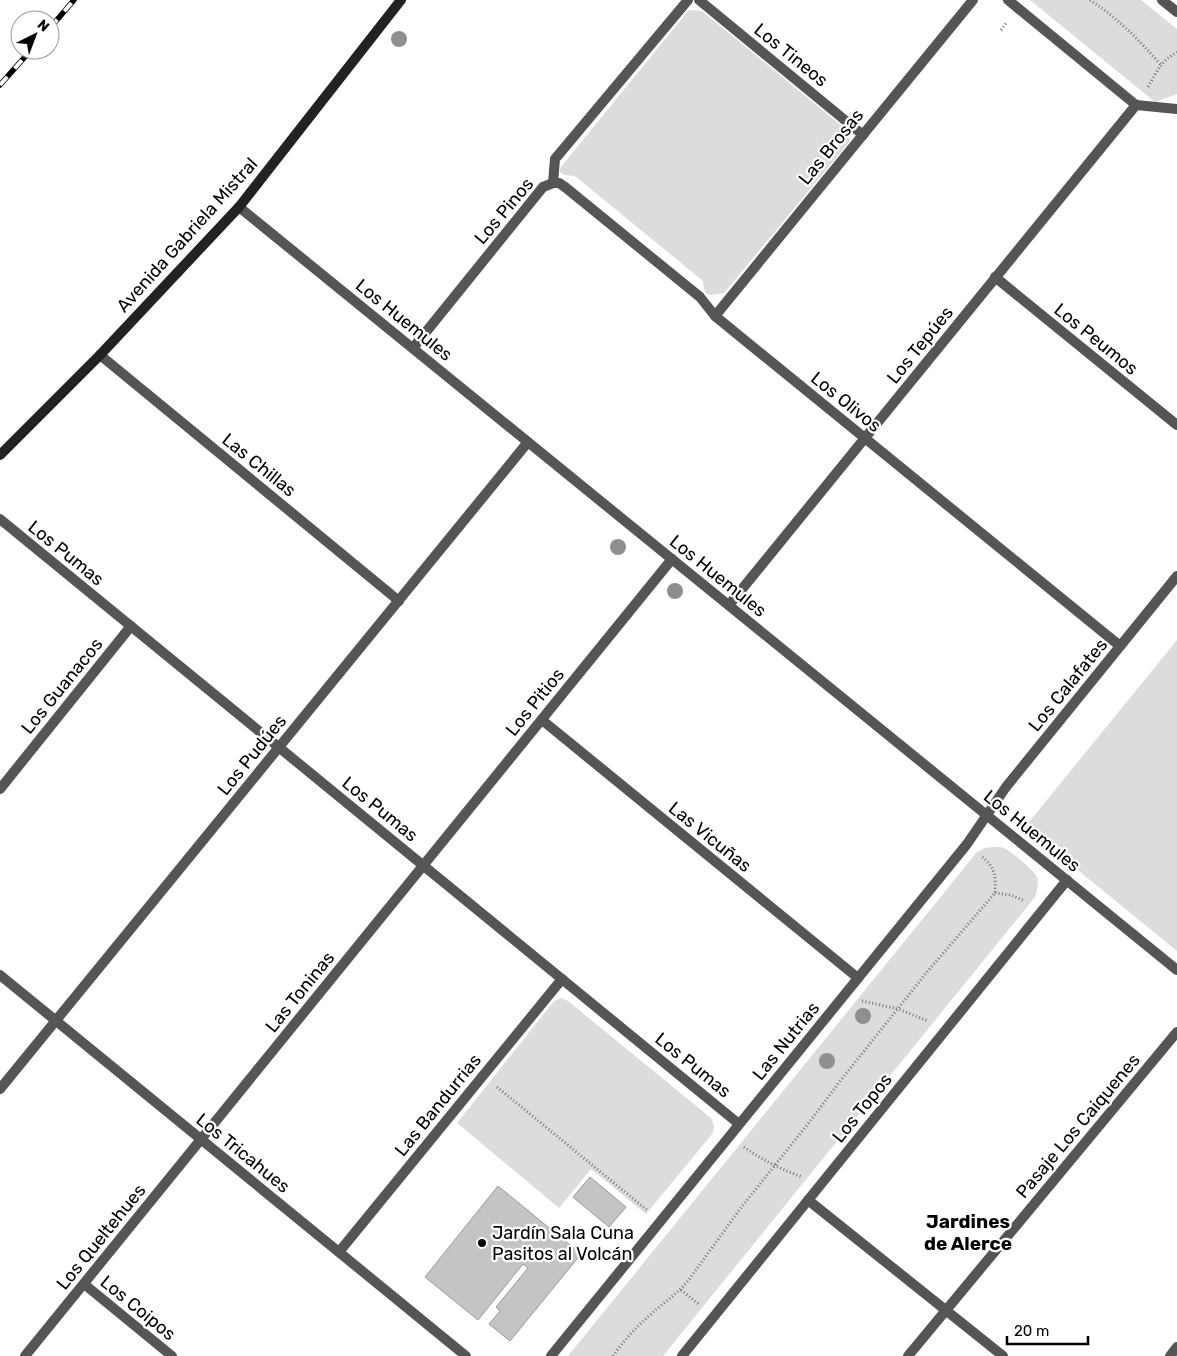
<svg xmlns="http://www.w3.org/2000/svg" width="1177" height="1356" font-family="Rubik,sans-serif">
<rect width="100%" height="100%" fill="#fff"/>
<g fill="#dcdcdc">
<path d="M1030 0H1141L1177 29V94L1155 102Z"/>
<path d="M689 10 702 11 848 131 850 141 724 293 711 295 707 294 704 289 703 281 575 176 564 175 560 172V168Z"/>
<path d="M1177 640V951L1025 827Z"/>
<path d="M993 847C994 847 1000 847 1001 847 1009 849 1034 870 1037 877 1039 884 1037 891 1035 897L663 1356H568L977 852 985 848Z"/>
<path d="M561 998 568 1001 711 1118 714 1126 713 1133 646 1214 591 1169 559 1208 457 1123 554 1001Z"/>
</g>
<g fill="#c4c4c4" stroke="#999">
<path d="M590 1177 626 1207 609 1227 573 1197Z"/>
<path d="M498 1186 581 1254 510 1341 489 1324 500 1311 496 1307 528 1268 523 1264 478 1320 425 1277Z"/>
</g>
<g fill="none" stroke-linecap="round" stroke-linejoin="round">
<g stroke="#777" stroke-width="3" stroke-dasharray="1 2.5" stroke-linecap="butt">
<path d="M1090 0C1119 19 1138 39 1161 65"/>
<path d="M1001 30 1007 22"/>
<path d="M1148 87C1158 70 1160 62 1177 52"/>
<path d="M995 893 1011 895 1025 901"/>
<path d="M862 1001 898 1009 928 1021"/>
<path d="M497 1087 647 1210"/>
<path d="M744 1147C762 1160 781 1169 802 1177"/>
<path d="M681 1290 700 1305"/>
<path d="M613 1356C623 1342 634 1329 647 1318 660 1305 676 1295 688 1281L740 1209 811 1120 841 1080 927 972 995 893C996 875 995 867 981 856"/>
</g>
<g stroke="#555" stroke-width="10">
<path d="M699 0 863 135"/>
<path d="M1008 0 1136 105"/>
<path d="M1162 0 1177 12"/>
<path d="M1136 105 1177 109"/>
<path d="M553 183H559L565 187 700 297 715 316 1120 646"/>
<path d="M553 183 555 159 688 0"/>
<path d="M239 207 1177 970"/>
<path d="M995 277 1177 425"/>
<path d="M715 316 973 0"/>
<path d="M413 348 543 187 553 183"/>
<path d="M100 355 399 601"/>
<path d="M0 519 739 1124"/>
<path d="M729 605 1136 105"/>
<path d="M542 720 858 978"/>
<path d="M0 789 131 626"/>
<path d="M0 975 466 1356"/>
<path d="M0 1089 528 442"/>
<path d="M808 1200 1003 1356"/>
<path d="M339 1252 562 979"/>
<path d="M84 1284 172 1356"/>
<path d="M25 1356 672 559"/>
<path d="M551 1356 967 844 1006 787 1177 576"/>
<path d="M682 1356 1067 880"/>
<path d="M908 1356 1177 1032"/>
<path d="M1170 1356 1177 1347"/>
</g>
<path stroke="#222" stroke-width="10" d="M0 455 100 355 239 207 401 0"/>
<defs>
<g id="rail">
<path d="M50 28 74 0"/>
<path d="M0 85 31 50"/>
</g>
</defs>
<use href="#rail" stroke="#000" stroke-width="5.5"/>
<use href="#rail" stroke="#fff" stroke-width="4" stroke-dasharray="11" stroke-linecap="butt"/>
</g>
<g fill="#8f8f8f">
<circle cx="399" cy="39" r="8"/>
<circle cx="618" cy="547" r="8"/>
<circle cx="675" cy="591" r="8"/>
<circle cx="863" cy="1016" r="8"/>
<circle cx="827" cy="1061" r="8"/>
</g>
<circle fill="#000" stroke="#fff" stroke-width="2" cx="482" cy="1243" r="5"/>
<g text-anchor="middle" stroke-width="4.5" stroke-linejoin="round" paint-order="stroke">
<g font-size="18" fill="#000" stroke="#fff">
<text transform="translate(791 55) rotate(39)" y="6">Los Tineos</text>
<text transform="translate(831 147) rotate(-51)" y="6">Las Brosas</text>
<text transform="translate(504 211) rotate(-50)" y="6">Los Pinos</text>
<text transform="translate(187 235) rotate(-48)" y="6">Avenida Gabriela Mistral</text>
<text transform="translate(404 320) rotate(39)" y="6">Los Huemules</text>
<text transform="translate(1096 339) rotate(39)" y="6">Los Peumos</text>
<text transform="translate(920 345) rotate(-51)" y="6">Los Tepúes</text>
<text transform="translate(846 402) rotate(39)" y="6">Los Olivos</text>
<text transform="translate(259 465) rotate(39)" y="6">Las Chillas</text>
<text transform="translate(66 553) rotate(39)" y="6">Los Pumas</text>
<text transform="translate(718 576) rotate(39)" y="6">Los Huemules</text>
<text transform="translate(1068 685) rotate(-51)" y="6">Los Calafates</text>
<text transform="translate(62 686) rotate(-51)" y="6">Los Guanacos</text>
<text transform="translate(535 702) rotate(-51)" y="6">Los Pitios</text>
<text transform="translate(252 755) rotate(-51)" y="6">Los Pudúes</text>
<text transform="translate(380 809) rotate(39)" y="6">Los Pumas</text>
<text transform="translate(1032 831) rotate(39)" y="6">Los Huemules</text>
<text transform="translate(710 837) rotate(39)" y="6">Las Vicuñas</text>
<text transform="translate(300 992) rotate(-51)" y="6">Las Toninas</text>
<text transform="translate(786 1041) rotate(-51)" y="6">Las Nutrias</text>
<text transform="translate(693 1065) rotate(39)" y="6">Los Pumas</text>
<text transform="translate(438 1105) rotate(-51)" y="6">Las Bandurrias</text>
<text transform="translate(862 1108) rotate(-51)" y="6">Los Topos</text>
<text transform="translate(1078 1126) rotate(-50)" y="6">Pasaje Los Caiquenes</text>
<text transform="translate(243 1153) rotate(39)" y="6">Los Tricahues</text>
<text transform="translate(101 1237) rotate(-51)" y="6">Los Queltehues</text>
<text transform="translate(138 1308) rotate(39)" y="6">Los Coipos</text>
</g>
<g font-size="18" fill="#000" stroke="#fff" text-anchor="start">
<text x="492" y="1239">Jardín Sala Cuna<tspan x="492" dy="21">Pasitos al Volcán</tspan></text>
</g>
<g font-size="19" font-weight="bold" fill="#000" stroke="#fff">
<text x="968" y="1228">Jardines<tspan x="968" dy="22">de Alerce</tspan></text>
</g>
</g>
<g transform="translate(35 35) rotate(42)"><circle r="24" fill="#ffffff" stroke="#999999"/>
<path d="M0-4L9 19L0 12L-9 19Z" fill="#000000"/>
<text y="-8" font-size="14" font-weight="bold" text-anchor="middle" fill="#000000">N</text>
</g>
<path d="M1007 1336v8h81v-8" fill="none" stroke="#000000" stroke-width="2.5"/>
<text x="1014" y="1336" font-size="15" fill="#000000" stroke="#ffffff" stroke-width="4" paint-order="stroke">20 m</text>
</svg>
